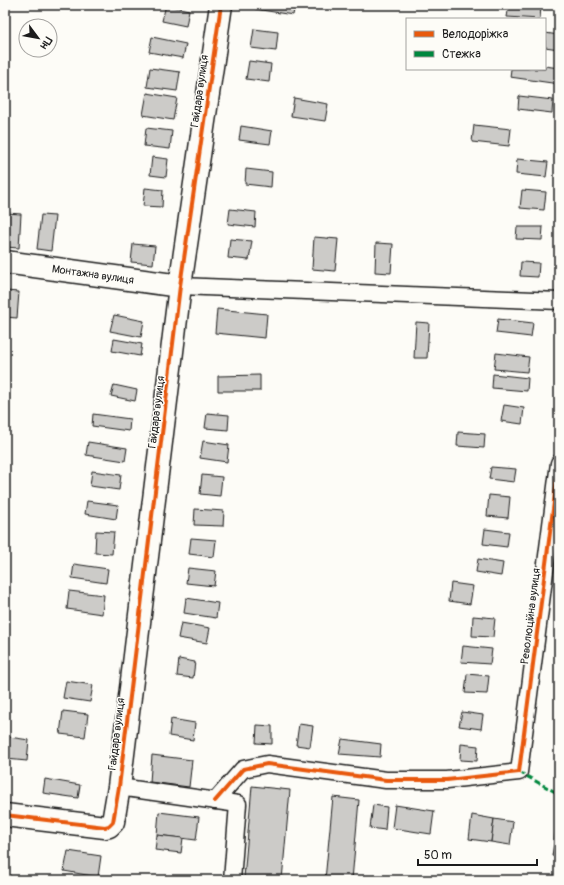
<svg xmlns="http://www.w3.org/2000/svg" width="564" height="885" font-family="Pangolin,sans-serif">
<rect width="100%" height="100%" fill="#fdfcf7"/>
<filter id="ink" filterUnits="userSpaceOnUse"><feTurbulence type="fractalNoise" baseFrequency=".025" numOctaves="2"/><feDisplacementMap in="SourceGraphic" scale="8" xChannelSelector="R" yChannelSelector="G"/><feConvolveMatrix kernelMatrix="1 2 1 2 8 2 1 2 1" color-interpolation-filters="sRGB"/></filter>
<g filter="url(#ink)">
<g fill="#cccbc8" stroke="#1c1c1c">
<path d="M166 5 189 10 186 26 162 21Z"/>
<path d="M255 5H295L293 15 255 9Z"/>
<path d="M509 5 541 6 540 19 507 17Z"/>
<path d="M254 29 278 32 276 51 251 48Z"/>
<path d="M545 33 559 35V49L545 47Z"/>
<path d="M152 37 186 44 183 58 149 52Z"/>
<path d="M249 61 271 64 269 82 246 79Z"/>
<path d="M545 66 559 68V84L510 77 511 69H545Z"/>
<path d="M150 68 180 72 177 91 147 87Z"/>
<path d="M147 93 177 98 173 120 143 115Z"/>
<path d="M519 96 553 100 552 113 518 109Z"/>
<path d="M294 98 328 104 325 121 291 116Z"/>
<path d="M474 125 511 129 509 146 472 142Z"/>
<path d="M241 126 272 131 270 144 239 140Z"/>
<path d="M146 128 172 131 170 149 144 146Z"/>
<path d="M152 157 168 159 166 177 150 175Z"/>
<path d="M517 159 548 162 546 177 516 174Z"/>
<path d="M246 169 272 172 271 187 245 184Z"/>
<path d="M145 188 163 190 162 207 143 206Z"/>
<path d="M522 190 546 192 544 210 520 208Z"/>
<path d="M230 209 256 212 255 227 228 224Z"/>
<path d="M6 213 21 214 19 248 5 247Z"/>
<path d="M41 215 55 216 51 251 37 249Z"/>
<path d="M517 227H543L542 240 516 239Z"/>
<path d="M314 237 338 239 335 271 312 269Z"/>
<path d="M230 239 252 241 249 260 228 258Z"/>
<path d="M376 243 393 244 391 273 375 272Z"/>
<path d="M133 244 155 246 153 264 131 262Z"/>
<path d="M521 262 539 263 538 277 520 276Z"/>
<path d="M5 291 19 292 17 318 5 317Z"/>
<path d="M217 309 267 314 265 338 215 333Z"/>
<path d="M114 315 144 321 141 337 110 331Z"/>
<path d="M498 319 533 323 531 337 496 333Z"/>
<path d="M416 322 429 323 427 358H414Z"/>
<path d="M114 339 142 344 140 356 112 351Z"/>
<path d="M496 353 529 357 527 372 494 369Z"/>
<path d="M493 374 528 378 527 391 492 388Z"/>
<path d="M260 375V391H218V376Z"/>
<path d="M114 385 137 390 135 401 111 396Z"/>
<path d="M504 405 524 408 522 424 501 421Z"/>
<path d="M207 413 229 415 228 430 205 428Z"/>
<path d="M93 414 130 419 129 431 92 426Z"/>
<path d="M458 432 485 434 484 448 457 446Z"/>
<path d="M203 441 229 445 227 462 200 458Z"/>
<path d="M88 442 127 448 125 461 86 455Z"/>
<path d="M491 467 516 469 514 482 489 479Z"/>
<path d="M92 471 121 475 119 490 90 486Z"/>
<path d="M202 475 222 477 220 496 200 494Z"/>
<path d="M489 495 510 497 508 518 487 516Z"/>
<path d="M87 501 118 505 116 519 85 514Z"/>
<path d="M195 509 224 511 223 526 194 525Z"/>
<path d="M485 529 509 532 507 547 483 544Z"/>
<path d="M96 531 114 532 112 554 95 553Z"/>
<path d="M191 538 216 540 214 557 189 554Z"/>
<path d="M478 559 503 563 501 576 476 572Z"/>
<path d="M74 564 108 569 106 583 72 578Z"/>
<path d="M188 568 216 571 214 586 186 583Z"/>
<path d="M451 583 473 586 470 604 449 601Z"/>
<path d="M69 591 104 595 102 614 67 609Z"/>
<path d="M186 598 218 603 216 618 184 613Z"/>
<path d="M473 616 495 618 493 637 472 636Z"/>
<path d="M181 623 210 628 207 643 178 638Z"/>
<path d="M463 646 492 649 490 664 461 662Z"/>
<path d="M179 659 195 662 193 678 177 676Z"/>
<path d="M467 674 489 676 487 694 465 693Z"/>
<path d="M66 681 93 685 90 702 63 698Z"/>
<path d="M63 711 88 714 85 737 60 734Z"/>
<path d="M462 712 483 715 481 729 459 726Z"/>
<path d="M171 719 195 723 193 740 169 736Z"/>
<path d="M299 724 313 726 310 747 296 745Z"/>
<path d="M257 725 272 726V744L256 743Z"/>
<path d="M9 737 29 740 27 761 6 759Z"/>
<path d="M342 739 381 744 380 757 339 754Z"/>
<path d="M461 744 478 746 477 761 460 760Z"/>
<path d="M152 755 192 760 189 787 150 782Z"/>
<path d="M45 779 80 785 78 798 43 793Z"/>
<path d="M252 786 290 790 282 880 244 878Z"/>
<path d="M333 797 359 800 352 880H325Z"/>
<path d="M373 805 387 807 385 830 370 828Z"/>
<path d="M395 805 434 811 431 834 392 828Z"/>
<path d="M159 812 199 817 196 840 157 835Z"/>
<path d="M472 815 494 819 491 842 469 839Z"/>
<path d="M494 819 513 822 510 845 491 842Z"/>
<path d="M556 829 559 830V857L552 856Z"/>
<path d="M157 835 183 838 181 853 155 850Z"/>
<path d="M68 851 101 856 98 877 64 871Z"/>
</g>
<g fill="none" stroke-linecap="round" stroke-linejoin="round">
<defs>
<g id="street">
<path d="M180 286 559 301"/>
<path d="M119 787 238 804 232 880"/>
<path d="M215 801 243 769 267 764 386 780H447L519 772 559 463"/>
</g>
<g id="secondary">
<path d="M5 262 180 286"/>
<path d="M5 815 105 827 109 826 113 822 119 787 180 286 221 5"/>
</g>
</defs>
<use href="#street" stroke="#1c1c1c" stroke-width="19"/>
<use href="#secondary" stroke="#1c1c1c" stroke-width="25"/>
<use href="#street" stroke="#fdfcf7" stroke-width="16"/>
<use href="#secondary" stroke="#fdfcf7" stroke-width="22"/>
<path stroke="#00873e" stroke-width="3" stroke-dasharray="6 3" stroke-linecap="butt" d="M519 772 559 794"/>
<defs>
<g id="cycleway">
<path d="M215 801 243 769 267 764 386 780H447L519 772 559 463"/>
<path d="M5 815 105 827 109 826 113 822 119 787 180 286 221 5"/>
</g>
</defs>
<use href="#cycleway" stroke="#fdfcf7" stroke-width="6"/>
<use href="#cycleway" stroke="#e8590c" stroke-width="4"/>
</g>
</g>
<g text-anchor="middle" stroke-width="3" stroke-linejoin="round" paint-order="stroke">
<g font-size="11" fill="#1c1c1c" stroke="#fdfcf7">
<text transform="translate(199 91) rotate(-82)" y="4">Гайдара вулиця</text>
<text transform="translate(93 274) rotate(8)" y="4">Монтажна вулиця</text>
<text transform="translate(156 412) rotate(-83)" y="4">Гайдара вулиця</text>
<text transform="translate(530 616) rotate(-83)" y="4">Революційна вулиця</text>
<text transform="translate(116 734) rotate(-83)" y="4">Гайдара вулиця</text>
</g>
</g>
<rect width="564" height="885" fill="none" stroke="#fdfcf7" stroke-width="20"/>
<rect x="10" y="10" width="544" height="865" fill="none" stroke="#1c1c1c" stroke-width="1.5" filter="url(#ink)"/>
<rect x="406" y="18" width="140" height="52" fill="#fdfcf7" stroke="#a3a29f"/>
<rect x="414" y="31" width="20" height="6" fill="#e8590c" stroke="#a3a29f"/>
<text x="442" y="38" font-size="12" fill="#1c1c1c">Велодоріжка</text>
<rect x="414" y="51" width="20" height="6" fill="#00873e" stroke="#a3a29f"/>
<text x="442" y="58" font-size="12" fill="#1c1c1c">Стежка</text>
<g transform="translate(38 38) rotate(122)"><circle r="19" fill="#fdfcf7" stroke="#a3a29f"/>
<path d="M0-3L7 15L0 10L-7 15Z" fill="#1c1c1c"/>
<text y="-6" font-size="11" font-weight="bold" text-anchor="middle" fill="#1c1c1c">Пн</text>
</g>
<path d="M418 859v6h119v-6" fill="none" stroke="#1c1c1c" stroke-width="2"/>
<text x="424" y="859" font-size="12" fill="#1c1c1c" stroke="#fdfcf7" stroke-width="3" paint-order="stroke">50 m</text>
</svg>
